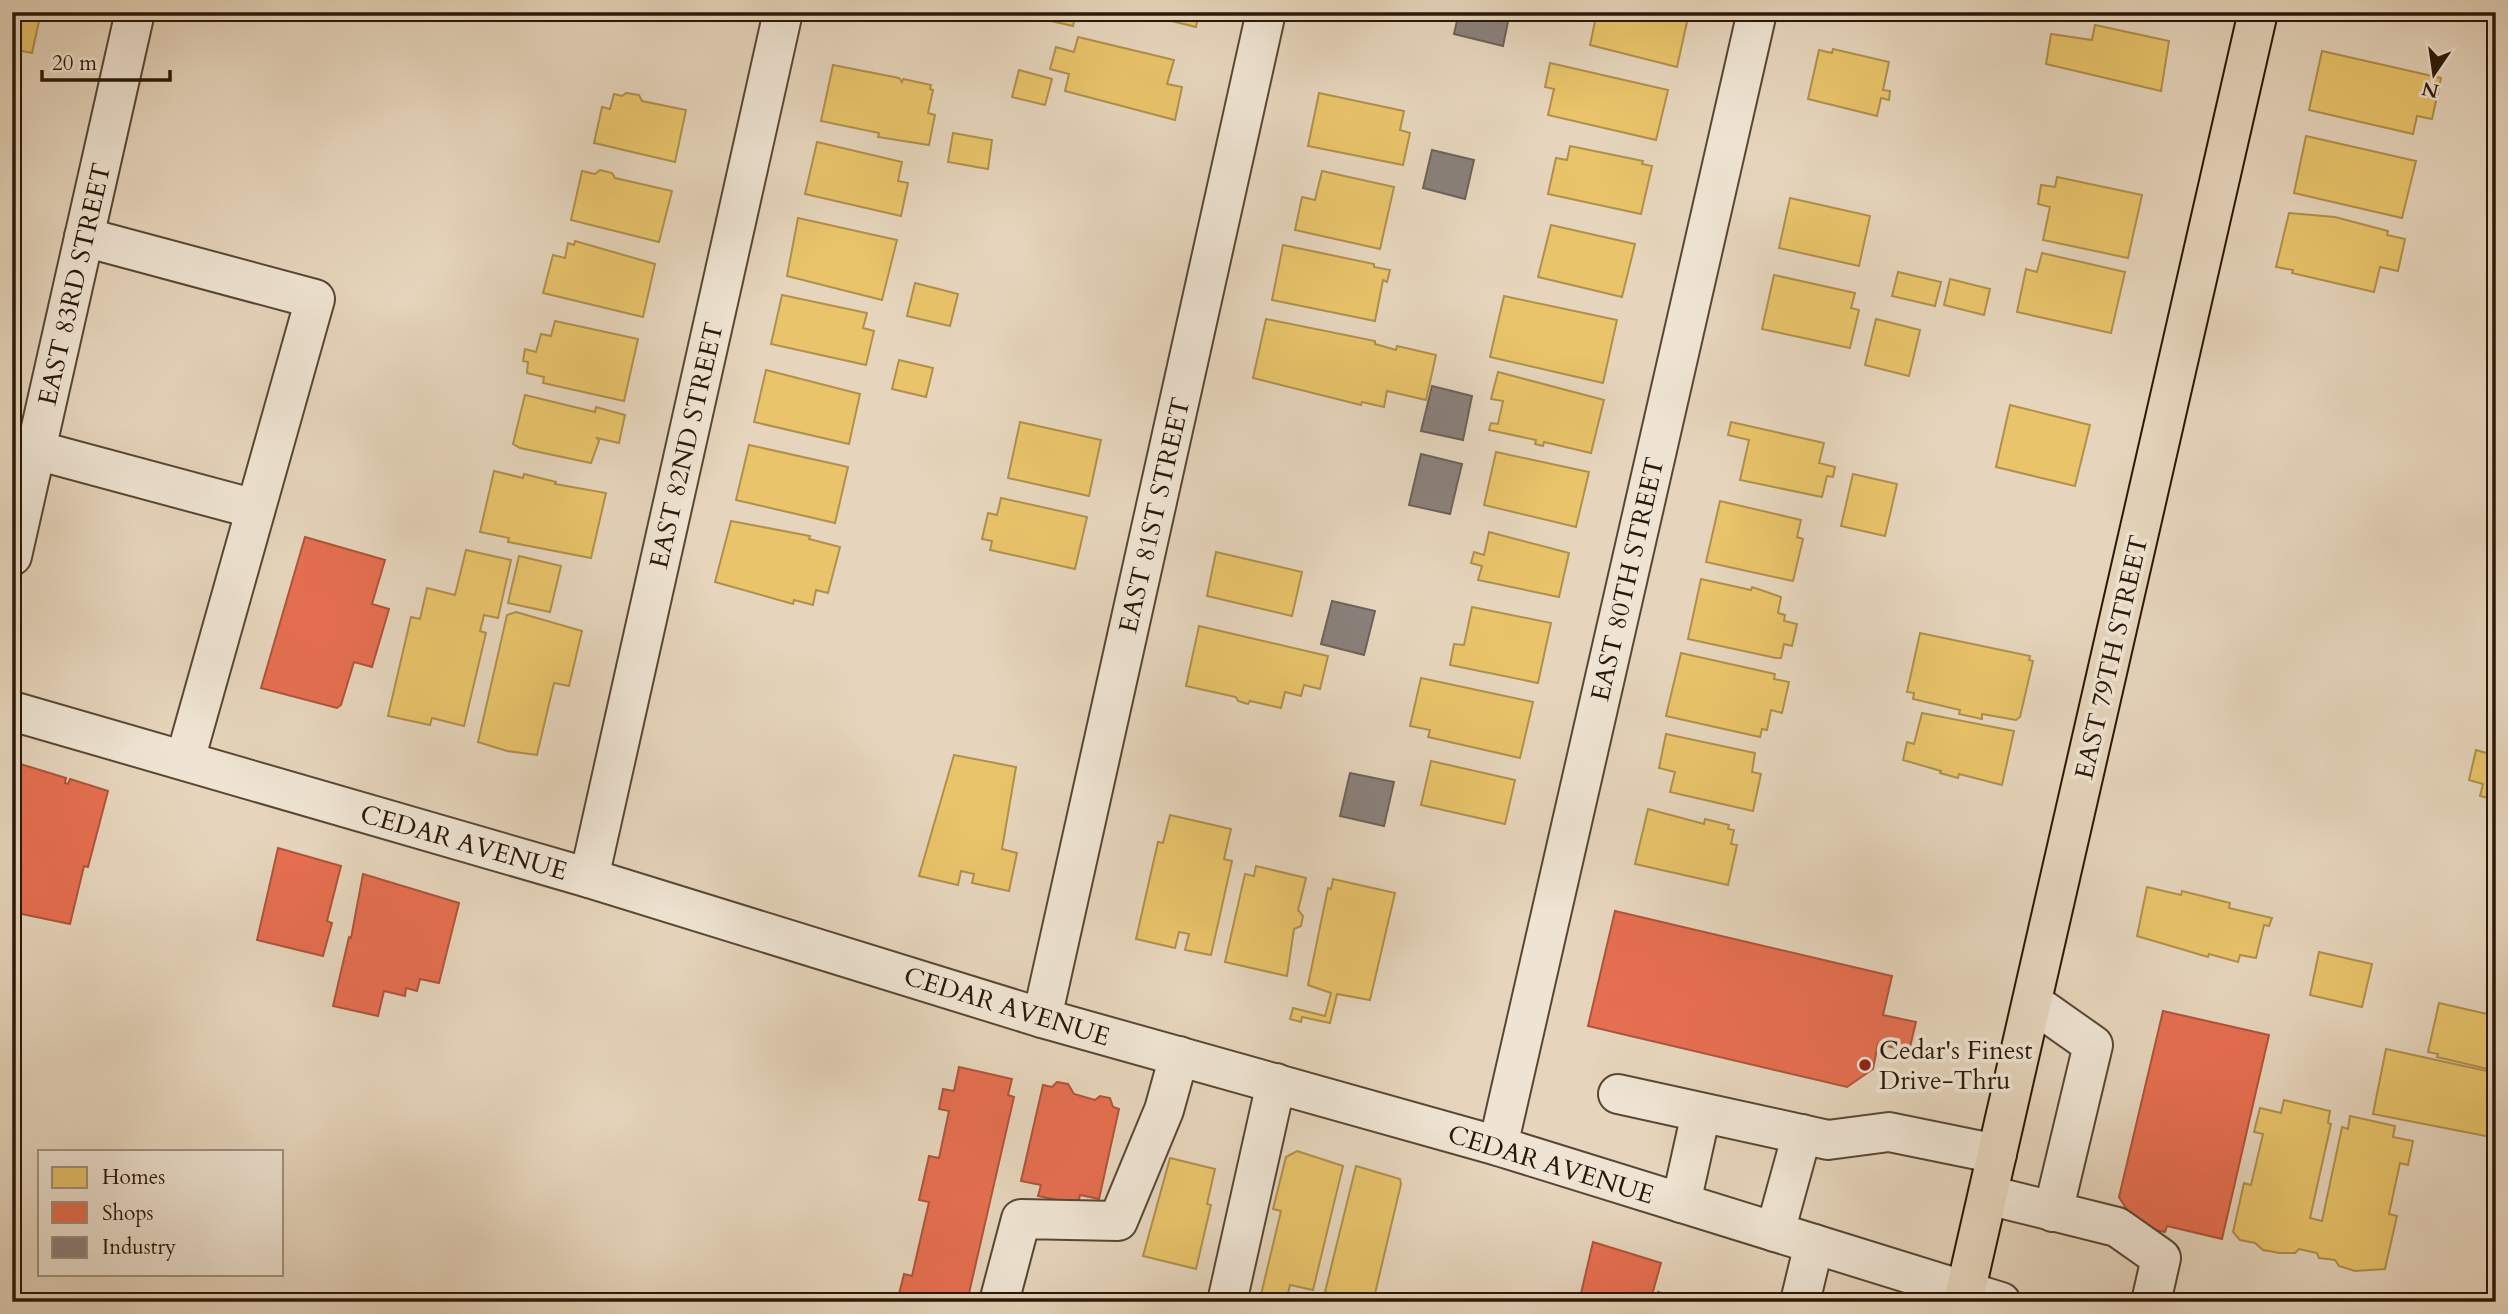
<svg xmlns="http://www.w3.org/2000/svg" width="2508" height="1314" font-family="Cardo,serif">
<rect width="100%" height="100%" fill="#e6d5bc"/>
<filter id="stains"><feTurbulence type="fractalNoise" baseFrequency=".00286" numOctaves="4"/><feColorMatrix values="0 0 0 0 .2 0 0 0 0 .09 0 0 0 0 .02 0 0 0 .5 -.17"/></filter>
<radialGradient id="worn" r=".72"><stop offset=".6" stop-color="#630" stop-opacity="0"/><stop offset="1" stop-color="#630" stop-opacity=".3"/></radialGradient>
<g fill="#e9c46a" stroke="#b0904c" stroke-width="2">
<path d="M12 12H41L32 53 12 49Z"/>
<path d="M1030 12H1076L1073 26 1029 16Z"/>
<path d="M1135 12H1199L1196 27Z"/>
<path d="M1597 12 1689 13 1677 67 1590 45Z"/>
<path d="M2095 25 2169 41 2161 91 2046 64 2051 34 2092 40Z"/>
<path d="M1078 37 1174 60 1167 84 1182 87 1175 120 1065 91 1069 74 1050 69 1056 47 1074 52Z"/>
<path d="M1833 49 1889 62 1883 90 1890 91 1889 100 1881 98 1877 116 1808 99 1819 50 1832 53Z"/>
<path d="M2322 51 2441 78 2432 119 2417 116 2413 134 2309 110Z"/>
<path d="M1550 63 1668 90 1656 140 1548 115 1554 89 1545 87Z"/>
<path d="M833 65 899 78 902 82 903 79 931 85 930 89 933 90 928 113 935 115 929 145 878 137 879 133 821 121Z"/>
<path d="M1019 70 1052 79 1045 105 1012 97Z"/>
<path d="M626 93 639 95 642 101 686 110 675 162 594 143 602 107 610 109 614 94 622 96Z"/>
<path d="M1319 93 1404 111 1400 130 1410 133 1403 165 1308 146Z"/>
<path d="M953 133 992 140 988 169 948 162Z"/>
<path d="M2306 136 2416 161 2402 218 2294 193Z"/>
<path d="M817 142 902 162 898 181 908 183 901 216 805 194Z"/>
<path d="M1570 146 1643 161 1642 164 1652 166 1641 214 1548 194 1556 158 1567 160Z"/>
<path d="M600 170 612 173 615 178 672 191 659 242 571 220 582 171 595 174Z"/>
<path d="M1322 171 1394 187 1380 249 1295 230 1302 197 1315 200Z"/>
<path d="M2057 177 2142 195 2128 258 2043 240 2050 207 2038 204 2041 185 2055 187Z"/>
<path d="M1790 198 1870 216 1859 266 1779 248Z"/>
<path d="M2289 213 2335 217 2388 231 2387 235 2405 239 2398 271 2380 267 2374 292 2292 273 2293 270 2276 267Z"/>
<path d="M798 218 897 240 882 300 787 276Z"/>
<path d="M1551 225 1635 244 1622 297 1538 277Z"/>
<path d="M575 241 655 264 643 317 543 293 553 255 565 258 568 243 574 245Z"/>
<path d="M1283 245 1374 264V267L1390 270 1387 282 1383 280 1375 321 1272 300Z"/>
<path d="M2042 253 2125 272 2111 333 2017 312 2026 269 2037 272Z"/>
<path d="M1898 272 1941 282 1935 306 1892 296Z"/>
<path d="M1774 275 1855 293 1851 308 1859 310 1850 348 1762 329Z"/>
<path d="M1950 279 1990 289 1984 315 1944 305Z"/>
<path d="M915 283 958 294 950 326 907 316Z"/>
<path d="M782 295 867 313 863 328 874 331 866 365 771 344Z"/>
<path d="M1504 296 1617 320 1603 383 1490 357Z"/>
<path d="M1266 319 1375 341V344L1396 350 1397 346 1436 355 1426 400 1387 391 1384 407 1362 402 1361 405 1253 378Z"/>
<path d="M1876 319 1920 330 1909 376 1865 365Z"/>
<path d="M555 321 638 339 624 401 543 383 544 377 527 373 528 362 523 361 525 349 536 352 541 334 551 336Z"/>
<path d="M899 360 933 368 926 397 892 389Z"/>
<path d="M766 370 860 394 849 444 754 422Z"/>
<path d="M1498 372 1604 400 1591 453 1544 442 1543 446 1535 444 1536 440 1489 430 1491 423 1498 424 1503 401 1491 399Z"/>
<path d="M525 395 595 412 596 407 625 415 619 443 597 438 599 441 591 463 520 448 513 444Z"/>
<path d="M2010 405 2090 425 2075 486 1996 467Z"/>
<path d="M1020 422 1101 440 1089 496 1008 478Z"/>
<path d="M1731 422 1824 443 1819 463 1835 467 1833 477 1827 476 1822 497 1740 480 1749 440 1728 435Z"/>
<path d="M749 445 848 467 835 523 736 500Z"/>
<path d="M1496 452 1589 472 1576 527 1484 505Z"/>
<path d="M494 471 523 478 524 474 556 482 555 484 606 493 591 558 508 542 509 538 480 532Z"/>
<path d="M1853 474 1897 484 1885 536 1841 526Z"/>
<path d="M1001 498 1087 517 1075 569 990 550 992 541 982 539 988 513 997 515Z"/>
<path d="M1720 501 1801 520 1797 537 1803 539 1793 581 1706 562Z"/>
<path d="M731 521 810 536 809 539 840 547 828 593 816 590 813 605 794 600 793 604 715 582Z"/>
<path d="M1489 532 1569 553 1559 597 1478 580 1482 566 1471 563 1474 552 1484 555Z"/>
<path d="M466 550 511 560 498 618 484 615 480 631 486 633 464 726 432 718 430 725 388 716 411 617 420 619 427 588 455 595Z"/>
<path d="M1216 552 1302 572 1292 616 1207 596Z"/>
<path d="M519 556 561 566 550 612 508 603Z"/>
<path d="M1701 579 1751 590 1752 587 1781 597 1778 613 1785 615 1784 621 1797 624 1792 646 1784 644 1781 658H1776L1688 639Z"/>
<path d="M1472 607 1551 623 1538 683 1450 665 1454 644 1464 645Z"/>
<path d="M516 612 582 631 569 686 554 683 537 755 507 751 478 742 507 615Z"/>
<path d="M1199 626 1328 656 1320 689 1304 685 1301 696 1285 692 1281 708 1250 701 1248 704 1238 701 1236 697 1186 686Z"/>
<path d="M1920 633 2030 656 2029 660 2033 661 2020 717 2016 720 1982 714V719L1959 714 1960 710 1913 699 1914 693 1907 692Z"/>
<path d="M1681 653 1775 674 1774 679 1789 682 1782 713 1771 710 1767 730 1762 729 1760 737 1666 716Z"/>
<path d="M1421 678 1533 702 1520 758 1428 737 1430 730 1410 726Z"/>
<path d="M1922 713 2014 731 2002 785 1959 774 1958 778 1940 773 1941 771 1903 760 1907 742 1914 744Z"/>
<path d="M1666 734 1755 753 1752 772 1761 774 1753 811 1670 792 1675 772 1659 768Z"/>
<path d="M2493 740H2496V800L2480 796 2483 784 2469 780 2476 750 2490 754Z"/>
<path d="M954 755 1016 767 1002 849 1017 853 1009 891 972 883 974 874 961 871 958 885 919 876Z"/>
<path d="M1431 761 1515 780 1505 824 1421 805Z"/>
<path d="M1648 809 1704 824 1705 819 1729 825 1728 829 1734 830 1731 844 1737 845 1728 885 1635 864Z"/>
<path d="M1170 815 1231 829 1224 859 1232 861 1211 955 1185 950 1189 934 1179 932 1175 948 1136 939 1158 842 1163 843Z"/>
<path d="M1256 866 1306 878 1298 910 1303 916 1301 926 1294 929 1287 976 1225 962 1245 874 1254 876Z"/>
<path d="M1333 879 1395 893 1370 1000 1337 994 1330 1023 1302 1017 1301 1022 1290 1019 1293 1008 1325 1016 1331 993 1308 985 1328 888 1331 889Z"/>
<path d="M2147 887 2181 895 2182 891 2230 903 2229 908 2272 918 2269 926 2264 925 2256 958 2240 955 2238 962 2209 954 2208 957 2137 936Z"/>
<path d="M2319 952 2372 964 2362 1007 2310 995Z"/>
<path d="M2439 1003 2496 1016V1071L2437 1057 2438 1054 2428 1052Z"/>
<path d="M2386 1049 2496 1073V1138L2373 1114Z"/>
<path d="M2284 1100 2330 1111 2328 1123 2331 1124 2310 1218 2322 1221 2342 1127 2348 1129 2350 1116 2395 1126 2393 1137 2413 1141 2408 1165 2400 1163 2389 1214 2397 1216 2385 1269 2355 1271 2339 1266 2335 1260 2319 1258 2317 1253 2299 1249 2295 1253H2280L2263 1250 2255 1243 2240 1240 2233 1232 2244 1183 2251 1185 2263 1134 2254 1132 2260 1108 2281 1113Z"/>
<path d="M1297 1151 1343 1166 1313 1290 1290 1285 1286 1302H1273L1260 1299 1281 1211 1273 1209 1286 1157Z"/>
<path d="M1170 1158 1215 1169 1207 1204 1211 1205 1196 1269 1143 1256Z"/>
<path d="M1356 1166 1400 1179 1401 1184 1373 1302 1342 1299 1343 1296 1325 1292Z"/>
</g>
<g fill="#e76f51" stroke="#ae553b" stroke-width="2">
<path d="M305 537 385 560 372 604 389 609 372 667 354 662 341 705 337 708 261 688Z"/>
<path d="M17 763 66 778 65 783 68 784 70 779 108 791 88 867 84 866 70 924 12 912V768L15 769Z"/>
<path d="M278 848 341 866 327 921 332 923 323 956 257 940Z"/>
<path d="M363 874 459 903 439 983 420 979 417 991 406 988 405 996 384 991 378 1016 333 1006 349 937 351 938Z"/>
<path d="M1615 911 1892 976 1883 1015 1916 1022 1909 1051 1878 1044 1873 1069 1847 1087 1588 1026Z"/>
<path d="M2163 1011 2269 1035 2222 1239 2167 1226 2165 1232 2137 1226 2119 1197Z"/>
<path d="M959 1067 1012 1079 1008 1095 1014 1097 967 1302H920L899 1294 904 1274 912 1276 929 1202 919 1200 929 1156 939 1158 949 1111 939 1109 943 1089 954 1091Z"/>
<path d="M1057 1082 1068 1084 1074 1094 1095 1100 1100 1096 1110 1098 1113 1107 1119 1109 1099 1199 1080 1195 1078 1204 1038 1196 1041 1185 1021 1181 1043 1085 1052 1087Z"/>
<path d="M1593 1242 1661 1263 1650 1302H1579Z"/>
<path d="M1658 1292 1691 1302H1656Z"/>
</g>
<g fill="#8a817c" stroke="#6d6259" stroke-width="2">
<path d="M1459 12H1510L1503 46 1454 34Z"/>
<path d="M1432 150 1474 160 1465 199 1423 188Z"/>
<path d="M1432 386 1472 396 1463 440 1421 431Z"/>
<path d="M1421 454 1462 464 1450 514 1409 505Z"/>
<path d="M1332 601 1375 611 1364 655 1321 644Z"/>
<path d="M1350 773 1394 782 1384 826 1340 816Z"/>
</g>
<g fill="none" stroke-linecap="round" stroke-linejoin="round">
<defs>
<g id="minor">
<path d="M84 237 315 299 185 760"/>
<path d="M36 450 255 509"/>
<path d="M12 556 135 12"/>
<path d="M12 711 589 878 1042 1018 1498 1146 2001 1302"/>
<path d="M589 878 783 12"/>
<path d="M2032 1002 2093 1045 2053 1212"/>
<path d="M1042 1018 1266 12"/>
<path d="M1618 1094 1828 1140 1889 1132 1997 1154"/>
<path d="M1498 1146 1757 12"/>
<path d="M1988 1195 2117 1227 2161 1258 2151 1302"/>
<path d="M1681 1203 1701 1113"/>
<path d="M1775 1232 1802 1134"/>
<path d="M999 1302 1021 1219 1118 1221 1164 1110 1179 1056"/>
<path d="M1227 1302 1276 1083"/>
<path d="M1800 1302 1814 1244"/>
</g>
<path id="major" d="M1963 1302 2258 12"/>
</defs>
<use href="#minor" stroke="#594734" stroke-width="42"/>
<use href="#major" stroke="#2a1807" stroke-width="42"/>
<use href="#minor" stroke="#efe4d3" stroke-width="38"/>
<use href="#major" stroke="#e6d5bc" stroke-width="38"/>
</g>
<circle fill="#8f2418" stroke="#efe4d3" stroke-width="2.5" cx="1865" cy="1065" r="7"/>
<g text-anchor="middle" stroke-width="7" stroke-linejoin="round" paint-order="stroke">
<g font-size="26" fill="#2a1807" stroke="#efe4d3">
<text transform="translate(74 284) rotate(-77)" y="9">EAST 83RD STREET</text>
<text transform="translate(686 445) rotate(-77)" y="9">EAST 82ND STREET</text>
<text transform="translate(1154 515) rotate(-77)" y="9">EAST 81ST STREET</text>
<text transform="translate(1627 579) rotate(-77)" y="9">EAST 80TH STREET</text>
<text transform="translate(2111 657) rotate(-77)" y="9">EAST 79TH STREET</text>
<text transform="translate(464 842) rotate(16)" y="9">CEDAR AVENUE</text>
<text transform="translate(1007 1006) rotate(17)" y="9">CEDAR AVENUE</text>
<text transform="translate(1551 1164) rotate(17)" y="9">CEDAR AVENUE</text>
</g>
<g font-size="26" fill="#2a1807" stroke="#efe4d3" text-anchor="start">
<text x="1879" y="1059">Cedar's Finest<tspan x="1879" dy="30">Drive-Thru</tspan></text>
</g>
</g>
<rect width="2508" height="1314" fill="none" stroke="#e6d5bc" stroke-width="42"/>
<rect x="14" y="14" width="2480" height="1286" fill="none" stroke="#2a1807" stroke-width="3.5"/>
<rect x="21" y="21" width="2466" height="1272" fill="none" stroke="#2a1807" stroke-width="2"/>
<rect x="38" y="1150" width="245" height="126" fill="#efe4d3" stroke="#a09281" stroke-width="2"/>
<rect x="52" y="1167" width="35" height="21" fill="#e9c46a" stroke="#a09281" stroke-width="2"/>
<text x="102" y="1184" font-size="21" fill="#2a1807">Homes</text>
<rect x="52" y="1202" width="35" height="21" fill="#e76f51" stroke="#a09281" stroke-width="2"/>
<text x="102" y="1220" font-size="21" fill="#2a1807">Shops</text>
<rect x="52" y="1237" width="35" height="21" fill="#8a817c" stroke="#a09281" stroke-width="2"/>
<text x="102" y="1254" font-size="21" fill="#2a1807">Industry</text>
<g transform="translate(2434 74) rotate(193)" stroke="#efe4d3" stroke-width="5" paint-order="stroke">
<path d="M0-5L12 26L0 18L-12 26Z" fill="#2a1807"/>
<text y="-10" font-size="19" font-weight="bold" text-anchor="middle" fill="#2a1807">N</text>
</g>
<path d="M42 70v10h128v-10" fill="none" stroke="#2a1807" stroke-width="3.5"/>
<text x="52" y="70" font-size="21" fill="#2a1807" stroke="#efe4d3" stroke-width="5" paint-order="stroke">20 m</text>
<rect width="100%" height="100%" filter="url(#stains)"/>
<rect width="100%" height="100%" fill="url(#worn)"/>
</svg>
